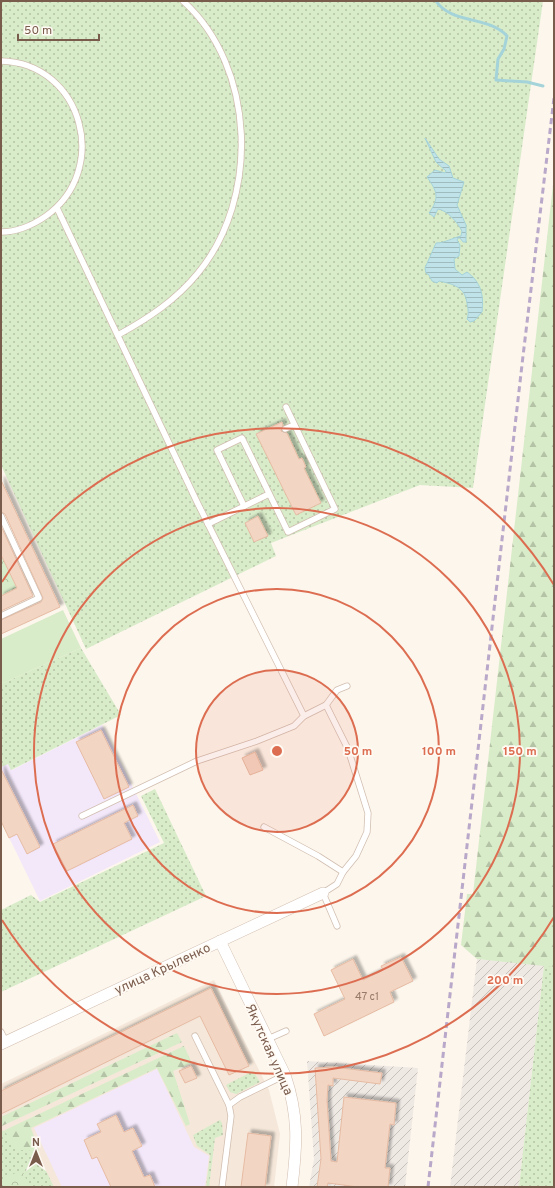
<svg xmlns="http://www.w3.org/2000/svg" width="555" height="1188" font-family="Overpass,sans-serif">
<defs>
<pattern id="industrial-furrows" width="10" height="10" patternUnits="userSpaceOnUse"><rect width="10" height="10" fill="#efe9e4"/><path d="M-1 1l2-2M0 10L10 0M9 11l2-2" fill="none" stroke="#c7c0bb"/></pattern>
<pattern id="grass-dots" width="8" height="8" patternUnits="userSpaceOnUse"><rect width="8" height="8" fill="#d8ecc9"/><path d="M2 2h.1M6 6h.1" fill="none" stroke="#b4c2a5" stroke-width="1.8" stroke-linecap="round"/></pattern>
<pattern id="forest-firs" width="22" height="20" patternUnits="userSpaceOnUse"><rect width="22" height="20" fill="#d8ecc9"/><path d="M5 1l3.5 6h-7zM16 11l3.5 6h-7z" fill="#b4c2a5"/></pattern>
<pattern id="park-crowns" width="20" height="18" patternUnits="userSpaceOnUse"><rect width="20" height="18" fill="#d8ecc9"/><path d="M2 6a3 3 0 1 1 6 0M12 15a3 3 0 1 1 6 0" fill="none" stroke="#b4c2a5"/></pattern>
<pattern id="water-rules" width="6" height="5" patternUnits="userSpaceOnUse"><rect width="6" height="5" fill="#bfe3e8"/><path d="M0 2.5h6" fill="none" stroke="#a0bbbe"/></pattern>
<filter id="shadow"><feDropShadow dx="3.5" dy="-3.5" stdDeviation="1" flood-color="#0004"/></filter>
</defs>
<rect width="100%" height="100%" fill="#fdf6ec"/>
<path fill="#f5e8da" d="M214 980 269 1090 280 1134 274 1187H1V1084Z"/>
<g fill="url(#industrial-furrows)">
<path d="M477 959 544 965 519 1187H450Z"/>
<path d="M307 1061 418 1068 405 1187H309L314 1159Z"/>
</g>
<g fill="#f3e8fa">
<path d="M102 725 160 842 40 901 1 821V767L8 764 12 770Z"/>
<path d="M157 1069 194 1147 209 1156 205 1187H62L34 1128Z"/>
</g>
<g fill="url(#grass-dots)">
<path d="M1 1H543L473 488 420 485 271 543 276 556 86 649 1 465Z"/>
<path d="M81 648 121 715 11 770 8 764 1 767V684Z"/>
<path d="M155 789 206 896 1 992V910L31 895 40 902 164 843 141 796Z"/>
<path d="M544 965 554 967V1187H519Z"/>
<path d="M253 1071 260 1082 236 1094 230 1092 226 1085Z"/>
<path d="M220 1120 222 1123 223 1135 215 1138 209 1187H206L210 1155 197 1146 193 1135Z"/>
<path d="M25 1128 54 1187H1V1131Z"/>
</g>
<g fill="url(#forest-firs)">
<path d="M554 176V967L477 959 461 945 467 894H473Z"/>
<path d="M177 1033 182 1042 2 1126 1 1117Z"/>
<path d="M184 1046 192 1063 173 1071 190 1124 186 1126 157 1068 31 1128 39 1151C19 1151 12 1151 5 1130Z"/>
</g>
<g fill="url(#park-crowns)">
<path d="M1 555 17 588 1 596Z"/>
<path d="M22 1170 30 1187H7L3 1179Z"/>
</g>
<path fill="#d8ecc9" d="M63 610 81 648 1 684V639Z"/>
<path fill="url(#water-rules)" stroke="#a5d3da" d="M425 138 439 159 449 166 453 178 464 182 457 205 466 225V242H463L460 238H458L457 240 460 245 459 256 454 259 455 269 462 275 467 272C481 282 484 295 482 312L474 321 470 322 467 319C469 314 468 309 467 303 465 287 453 284 439 281L437 283 432 281 429 275 426 273 425 268 436 243C445 243 452 238 461 236L462 231C458 223 447 210 438 209L434 217 429 213C440 198 437 191 427 177L435 170 445 173 446 171 436 162Z"/>
<g fill="none" stroke-linecap="round" stroke-linejoin="round">
<path stroke="#a5d3da" stroke-width="3" d="M436 1C451 24 489 16 507 36L504 49 498 59 496 80 527 82 543 86"/>
</g>
<g fill="#f3d5c3" stroke="#e6bba3" filter="url(#shadow)">
<path d="M282 422 283 425 281 431 287 433 299 459 302 458 306 467 304 468 321 503 296 515 256 434Z"/>
<path d="M1 480 60 607 1 634V620L41 602 43 598 5 514 1 512Z"/>
<path d="M258 516 268 536 254 542 245 523Z"/>
<path d="M1 526 33 596 1 611V596L17 588 1 555Z"/>
<path d="M101 730 129 787 104 799 76 742Z"/>
<path d="M255 752 263 770 250 775 242 758Z"/>
<path d="M1 769 40 847 27 854 17 834 9 838 1 821Z"/>
<path d="M133 805 138 816 124 823 132 839 67 871 53 844Z"/>
<path d="M401 957 413 981 390 992 394 1002 324 1036 314 1014 345 999 331 970 353 959 363 980 383 970 381 966Z"/>
<path d="M211 988 249 1066 229 1075 200 1016 1 1114V1091Z"/>
<path d="M191 1066 197 1078 185 1083 179 1071Z"/>
<path d="M334 1067 382 1073 380 1084 333 1078V1086L328 1085 327 1100 331 1161 337 1162 344 1097 396 1103 394 1125 390 1124 385 1168H390L388 1187H358L328 1183 327 1187H317L321 1159 315 1068Z"/>
<path d="M116 1115 124 1132 133 1128 142 1146 132 1151 144 1177 150 1175 155 1187H111L97 1157 92 1159 84 1140 101 1132 97 1124Z"/>
<path d="M248 1133 271 1136 265 1187H241Z"/>
</g>
<g fill="none" stroke-linecap="round" stroke-linejoin="round">
<defs>
<g id="service">
<path d="M1 61C83 63 111 170 46 216 33 225 17 232 1 232"/>
<path d="M57 208 197 502 304 716"/>
<path d="M118 335C149 318 176 300 198 273 260 198 256 67 183 1"/>
<path d="M285 429 294 425"/>
<path d="M244 506 217 450 242 438 288 532 335 509 286 407"/>
<path d="M1 516 39 598 1 616"/>
<path d="M208 524 269 494"/>
<path d="M326 705 348 749 368 813 367 832 356 856 343 872 337 884 323 893 337 926"/>
<path d="M82 816 197 761 257 741 294 726 304 716 326 705 337 690 347 686"/>
<path d="M264 827 318 856 343 872"/>
<path d="M1 1032 6 1042"/>
<path d="M195 1036 229 1105"/>
<path d="M268 1039 286 1031"/>
<path d="M222 1187 231 1116 229 1105 240 1097 285 1075"/>
</g>
<g id="minor">
<path d="M220 941 285 1075C299 1116 297 1145 292 1187"/>
<path d="M1 1044 323 893"/>
</g>
</defs>
<use href="#service" stroke="#d1beb0" stroke-width="7"/>
<use href="#minor" stroke="#d1beb0" stroke-width="12"/>
<use href="#service" stroke="#fff" stroke-width="5.5"/>
<use href="#minor" stroke="#fff" stroke-width="11"/>
<path stroke="#b9a8c9" stroke-width="3" stroke-dasharray="6 4" stroke-linecap="butt" d="M428 1187 523 356 554 98"/>
</g>
<circle cx="277" cy="751" r="81" fill="#dc6d51" fill-opacity=".12"/>
<g fill="none" stroke="#dc6d51" stroke-width="2">
<circle cx="277" cy="751" r="81"/>
<circle cx="277" cy="751" r="162"/>
<circle cx="277" cy="751" r="243"/>
<path d="M554 917A323 323 0 0 1 2 920M2 582A323 323 0 0 1 554 585"/>
</g>
<g text-anchor="middle" stroke-width="3.5" stroke-linejoin="round" paint-order="stroke">
<g font-size="11" fill="#987a6a">
<text x="367" y="1000">47 с1</text>
</g>
<g font-size="13" fill="#7a5c4d" stroke="#fffaf3">
<text transform="translate(162 968) rotate(-25)" y="5">улица Крыленко</text>
<text transform="translate(270 1049) rotate(66)" y="5">Якутская улица</text>
</g>
</g>
<circle cx="277" cy="751" r="6" fill="#dc6d51" stroke="#fffaf3" stroke-width="2"/>
<g font-size="12" text-anchor="middle" font-weight="bold" fill="#dc6d51" stroke="#fffaf3" stroke-width="3.5" stroke-linejoin="round" paint-order="stroke">
<text x="358" y="755">50 m</text>
<text x="439" y="755">100 m</text>
<text x="520" y="755">150 m</text>
<text x="505" y="984">200 m</text>
</g>
<rect width="555" height="1188" fill="none" stroke="#7a5c4d" stroke-width="4"/>
<g transform="translate(36 1152)" stroke="#fffaf3" stroke-width="3" paint-order="stroke">
<path d="M0-3L7 15L0 10L-7 15Z" fill="#7a5c4d"/>
<text y="-6" font-size="11" font-weight="bold" text-anchor="middle" fill="#7a5c4d">N</text>
</g>
<path d="M18 34v6h81v-6" fill="none" stroke="#7a5c4d" stroke-width="2"/>
<text x="24" y="34" font-size="12" fill="#7a5c4d" stroke="#fffaf3" stroke-width="3" paint-order="stroke">50 m</text>
</svg>
